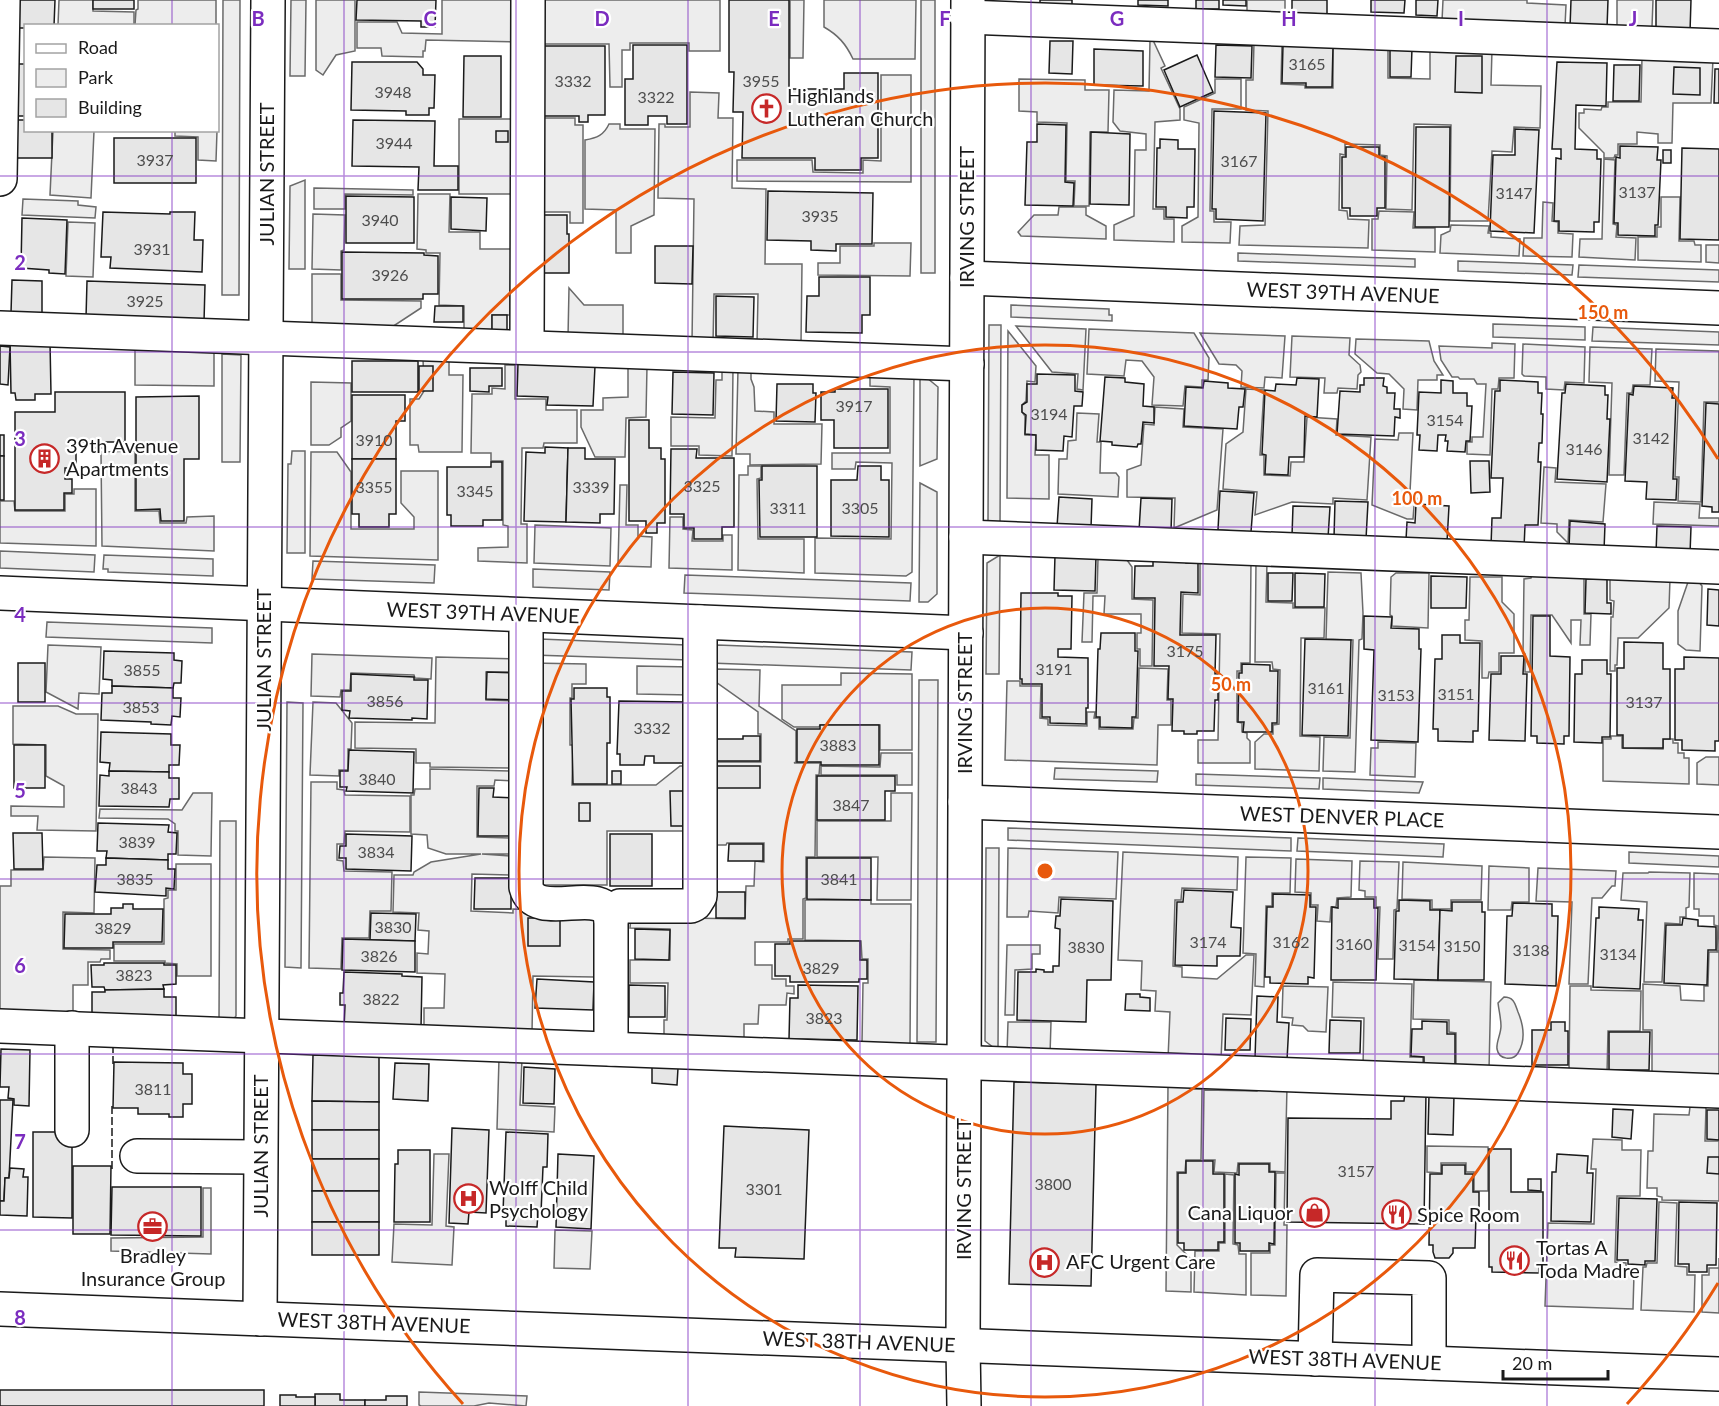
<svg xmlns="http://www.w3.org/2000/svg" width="1719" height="1406" font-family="Lato,sans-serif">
<rect width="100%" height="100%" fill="#fff"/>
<g fill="#ededed" stroke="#6a6a6a" stroke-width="1.5">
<path d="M59 0H93V11L134 12V25H58Z"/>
<path d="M138 0H216V25H135L136 10 138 9Z"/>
<path d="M223 0H240L239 295H222Z"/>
<path d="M291 0H306L305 76H290Z"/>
<path d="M316 0H355V51L336 55 323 75 316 70Z"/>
<path d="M442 0H517V42L426 40 425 51H423V57L382 56 381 48H357V22H397L402 33 442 34Z"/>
<path d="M537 0H720V51H689V43H630V50H622V87H610L609 44H537Z"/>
<path d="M790 0H804L803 58H790Z"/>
<path d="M824 0H916L915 59H853C846 44 838 35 824 27Z"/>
<rect x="921" y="0" width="14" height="273"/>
<path d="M1247 0H1285V16L1247 15Z"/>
<path d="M1443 0H1527V3L1566 5 1565 26 1442 21Z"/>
<path d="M1617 0H1653L1652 27H1617Z"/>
<path d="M1152 38 1165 66 1161 68 1180 109V120L1155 122 1153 209H1164V219H1174V242L1114 240V225L1134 216 1135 150H1146V134L1120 131 1113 122 1114 90 1149 91 1150 40Z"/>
<path d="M1254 42H1282L1281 84 1305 85V88H1333V45L1388 47V78L1430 79V49L1492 50 1491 85 1541 86 1540 128 1514 127 1512 152 1492 151 1488 221H1450L1451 125 1414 124 1412 210 1386 209 1387 156 1380 155V145L1345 144V155L1340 154 1339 210 1347 211 1348 219 1369 220 1368 248 1239 245 1240 226 1265 225 1268 111 1246 110V80H1253Z"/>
<path d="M1642 57 1713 59 1711 103H1673L1672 143H1658V134L1637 132V144H1618V155H1615L1614 158H1604V153L1579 128V113H1584V109L1601 110 1602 107H1608V102H1641Z"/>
<path d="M881 75H911V182L737 181V160H812L813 172 863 173V160L881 161Z"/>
<path d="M1019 79 1085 80V90H1109L1108 132H1090L1089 206H1074L1075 181H1066L1067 123 1037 122V112L1019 111Z"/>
<path d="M1215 79H1241V109H1212L1210 211H1214V222H1231L1230 243 1182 242V226L1198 217 1199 123 1184 120V107L1215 93Z"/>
<path d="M690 92 719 93 718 118H733L732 188 766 189 765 264H802L801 344H757L758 294H714L713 343 692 342 694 199 658 198 659 124H665V127H690Z"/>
<path d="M537 118H575V125H583V223H570V212H536Z"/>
<path d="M459 119H515L514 194H459Z"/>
<path d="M609 124H620V129H655L654 215 631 226V253H616V210L585 209V140C597 138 604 135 609 124Z"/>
<path d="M53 131H94L91 198 50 195Z"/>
<path d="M175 131H217L216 161 198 160V137L175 136Z"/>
<path d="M1604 159 1615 160 1613 224 1617 225 1616 237 1636 238 1635 260 1579 257 1580 239H1602Z"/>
<path d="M305 180V269H289L290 186Z"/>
<path d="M314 188 413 190V195L345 194V209H314Z"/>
<path d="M418 194H450L449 232H480V249H511L510 315H492V332L464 331V306L439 305 440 253H426V250L417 249Z"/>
<path d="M1661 197H1680L1679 241H1694L1695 245H1701V262L1638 260V237H1657V227H1661Z"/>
<path d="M23 199 78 201V205L96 207 95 218 22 215Z"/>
<path d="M1543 202 1553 203 1552 221 1558 222V233L1573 234 1572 257 1523 256 1524 238H1542Z"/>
<path d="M1059 207H1086V215L1106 226V239L1021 236 1018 232 1034 215H1058Z"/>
<path d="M1379 211 1414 212 1413 228H1435V252L1372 250V219H1378Z"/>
<path d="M313 214 345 215 344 250 341 251V270L312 269Z"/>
<path d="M68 222 95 223 93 277 66 276Z"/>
<path d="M1451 225 1489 226 1488 233H1491V237L1520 239 1519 256 1440 253 1441 235 1450 231Z"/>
<path d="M874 243H911L910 276 818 275V263H840V246H874Z"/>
<path d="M1706 245H1719V263L1706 262Z"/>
<path d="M1238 253 1415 259V267L1238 261Z"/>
<path d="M1458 261 1573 265 1572 275 1458 271Z"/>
<path d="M1579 265 1719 270V282L1578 277Z"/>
<path d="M312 274H341V300L421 301V308L389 329 312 326Z"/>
<path d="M569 288 584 305H623V338L568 337Z"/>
<path d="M1011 305 1109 309V315H1112V321L1011 317Z"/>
<path d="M1493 324 1585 327V340L1493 337Z"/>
<path d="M989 325H1001L1000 527 988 521Z"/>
<path d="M1016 326 1086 329 1083 390 1077 389 1078 374 1052 372Z"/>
<path d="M1593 327 1719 332V345L1592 341Z"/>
<path d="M1089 329 1194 333 1209 358 1208 380H1202V387L1185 386 1183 406 1152 405 1154 377 1142 361 1126 360 1124 376 1087 374Z"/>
<path d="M1008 331 1036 366 1035 382 1027 381 1026 401 1022 405V412L1025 416V435H1036L1035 455H1049V499L1007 498Z"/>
<path d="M1200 333 1285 336 1282 378 1265 377 1264 388 1241 387 1242 371 1236 365 1219 364Z"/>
<path d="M1292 336 1350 338 1349 355 1360 365 1361 372 1358 375 1357 389 1338 388 1337 393H1324L1325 378 1290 377Z"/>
<path d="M1356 339 1429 341 1434 361 1443 375H1437V380H1418L1417 410 1403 409 1404 389 1389 374 1377 373 1355 354Z"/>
<path d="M1492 343 1515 344 1514 378H1499L1498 389H1492L1490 455 1467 454V442H1472V437H1483L1486 384H1477L1474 379H1460L1458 377H1452L1441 360 1439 346 1492 348Z"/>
<path d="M1523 344 1585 347 1584 383 1565 382 1564 390 1546 389V377L1524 376 1522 374Z"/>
<path d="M1590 347 1652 349 1650 385H1633L1632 393H1627L1624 475H1609L1612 383 1589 382Z"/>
<path d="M1656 349 1719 351V402H1704L1701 502 1678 501 1679 477H1675L1679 382 1655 381Z"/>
<path d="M135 350 214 351V386L135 385Z"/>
<path d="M222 354 241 355 240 462H222Z"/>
<path d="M423 358 449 359V375H463L462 452H419L418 445H410V399H419L424 391Z"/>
<path d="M505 365H515V399H546V410H577V443H544L543 448H522L521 524H527V563L478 561V548L508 547V526L503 525V461H491V453H471L472 394H492V388L505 389Z"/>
<path d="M628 365 647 366 646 417 626 418 625 457H595L581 427V410H603V398L628 397Z"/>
<path d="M722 368H733L732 456 699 455V446H671V417L715 418 716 380H722Z"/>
<path d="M738 369H751V379L754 387 755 411 774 412V424H822L821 464 750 465V454H736Z"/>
<path d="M870 374 914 375 912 572 906 576 815 573V538L891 539 892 463 856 462 855 469H832V453H890V387L870 386Z"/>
<path d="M920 378H927L938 387 937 459 920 466Z"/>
<path d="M311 382 351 383V421L341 428V437L329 445H311Z"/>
<path d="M1246 389 1264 390 1260 455H1264V475L1290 476 1291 462H1304L1307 417 1337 419 1336 435 1371 437 1367 500 1333 498V504L1292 502 1255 515 1257 492 1223 489 1226 444 1243 432Z"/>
<path d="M1155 407 1184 409 1183 427 1223 429 1217 510 1174 528 1175 498 1127 497V470L1141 465 1144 424 1154 425Z"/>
<path d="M1077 413 1099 414 1097 442H1101L1100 473H1116L1119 477 1118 497 1058 494 1059 459H1067L1068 441 1076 440Z"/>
<path d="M1399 433H1413L1410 492 1415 493 1413 519H1407L1372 505 1375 439 1398 440Z"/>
<path d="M135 451V511H159L160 523H186L187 517 214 516V551L102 546 101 452Z"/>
<path d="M292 451H305V553H287L288 464H291Z"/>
<path d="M311 452H337L351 472V529H414V517L401 503V471H438V560L310 556Z"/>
<path d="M748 466H761V478L757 479 758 539H804V573L738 570 739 475H748Z"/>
<path d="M1544 467 1556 468 1555 482 1606 484 1603 522 1569 520 1568 543 1557 532V524L1541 523Z"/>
<path d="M920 483 937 492V594L928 602H919Z"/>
<path d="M620 485H627L626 525H638V536L652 537 651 567 618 566Z"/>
<path d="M74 489H96V546L0 543V501H14L15 511H65V494H74Z"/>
<path d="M1654 502 1700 504 1699 518H1719V526L1653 524Z"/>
<path d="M670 517H683V529L693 530 692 541H723V535H732V570L669 568Z"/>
<path d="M535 525 611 528 610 566 534 563Z"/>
<path d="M0 551 95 555 94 572 0 568Z"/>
<path d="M104 555 213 559V576L108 572V569H103Z"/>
<path d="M1000 555 999 674H986L987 563Z"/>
<path d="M1098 559 1127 560 1132 567V599L1153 600 1152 666H1140V649H1137V633H1141V614H1104L1105 596H1093L1092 642H1082L1084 593H1097Z"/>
<path d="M1200 559 1251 561 1250 663H1241V671H1237V722L1242 723V732L1247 733V738L1250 741V763H1198V740H1218L1220 634 1182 633 1183 594 1200 595Z"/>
<path d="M313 561 435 565 434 583 312 579Z"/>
<path d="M1256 561 1267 562 1266 602 1293 603V608H1325L1324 638H1301L1300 736 1320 737 1319 771 1255 769V742L1264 734H1273V725L1279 724 1280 670 1273 669 1272 662H1255Z"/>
<path d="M533 569 610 572 609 590 533 587Z"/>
<path d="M1328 572 1361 573 1363 613 1362 639 1359 640 1355 772 1323 771 1324 737 1350 738 1353 640 1326 639Z"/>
<path d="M1396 573H1429L1428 628 1392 626V616L1390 615 1391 577Z"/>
<path d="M1532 573 1584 576V614H1591L1590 645H1580L1581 620H1571V643L1552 615H1531L1530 672H1525V654L1523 653 1524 579 1531 578Z"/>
<path d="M685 575 911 583 910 601 684 593Z"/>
<path d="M1470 577H1502V602L1514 614V653H1499V672H1489L1488 678H1482V641L1465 640V620H1469Z"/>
<path d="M1610 577 1670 579 1669 608 1638 638H1618L1617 665H1615V671H1610L1611 617H1613L1614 601 1610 600Z"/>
<path d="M1688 582H1699L1702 586 1700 651 1686 650 1678 644V611Z"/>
<path d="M47 622 212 628V643L46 637Z"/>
<path d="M540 639 686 645 689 660 533 655Z"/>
<path d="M48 645 101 647 99 694 79 693 78 709 46 692Z"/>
<path d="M717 645 912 652 911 670 710 663 711 652Z"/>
<path d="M312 654 432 658 431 679 415 678 414 675 351 673 350 690H341L340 697 311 696Z"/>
<path d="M436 657 517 659 516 672H486V700L517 701 515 768 430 767V763H416V749L355 748V722L435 723Z"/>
<path d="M531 663 586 664V684H572V698H570V745H573L572 785H656L680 766H689V831H607V885H532Z"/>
<path d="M637 666 692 667 691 695 637 694Z"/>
<path d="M1139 668 1168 669 1167 700H1171V725H1158L1157 765 1005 760 1007 681H1020V686H1041L1040 718 1048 719V725L1087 726V712H1095L1094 718H1099V729H1133L1134 718H1138Z"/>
<path d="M716 669 760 670 759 706 796 731V762L794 763H820L819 775H816L815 857H806V898L803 899V939H788V942H755V965H772V979H786V986H794V994L787 993 786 1005H759L758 1024H744V1039L664 1037V1020H667L668 983H630V960H670V929L630 928 631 917 745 919 746 886H754L755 861 764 862V843H727L726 845H708L709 762H761V734H758V712L716 682Z"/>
<path d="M841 673 912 674V750H880V725H820L819 727H794L782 719V685H841Z"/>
<path d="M919 680H938L936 1042H917Z"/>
<path d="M287 702 303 703 301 968 285 967Z"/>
<path d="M313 702 336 703 352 723 351 749H348V770H339V776L310 775Z"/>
<path d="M13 706H58L76 714H98L96 831 37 830 38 816H11V806L64 807V786L46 776V745L13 744Z"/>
<path d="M1611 736H1622V748L1663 749V739H1673V743H1678V753H1684V758H1689V784L1603 781V739H1611Z"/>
<path d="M1378 742 1416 743 1415 777 1370 775 1371 748H1378Z"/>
<path d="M881 753H912V785H897V775H821V766L880 767Z"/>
<path d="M1706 757H1719V785L1697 784V763Z"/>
<path d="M1055 768 1158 771 1157 782 1054 779Z"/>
<path d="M430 769 515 771V781L495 780 494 786H477V837L512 838 511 854H482L511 856 510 875 472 874 471 911 513 913V909L596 911 594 977 533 976 532 1033 424 1030V1008H444L445 974 417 973V953L428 954 429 931 418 930 419 913 393 912 394 875H413L414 872 431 862 481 854H446L428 848 427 835 411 834V795H414L415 789H430Z"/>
<path d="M1196 774 1320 778 1319 789 1196 785Z"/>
<path d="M1323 778H1324L1423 782 1419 793 1323 789Z"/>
<path d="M311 782H337V789L344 790 345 795 410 796V832L345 831 344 844H337V860L343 861 344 871 392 872 391 911H370L369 938H342L341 969 309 968Z"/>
<path d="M193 793H212L211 856 178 855V831H175V824L168 819 99 818 100 809 182 810Z"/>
<path d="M891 793H912L911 900H877L878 857H817V821H891Z"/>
<path d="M220 821H236V1016L232 1021H219Z"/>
<path d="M1008 828 1291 838V851L1008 840Z"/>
<path d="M1298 838 1444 844 1443 857 1297 851Z"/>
<path d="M986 848H999L998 1051 985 1041Z"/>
<path d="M1008 848 1118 852 1116 899 1059 897 1058 913 1029 911 1028 917H1007Z"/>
<path d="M1123 852 1238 857 1237 890 1182 888 1181 900H1175L1173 966 1182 967V977L1217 979 1246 955H1254L1251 1015 1223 1014 1221 1060 1168 1059 1170 1012 1155 1011 1156 991 1141 990 1142 961 1118 960Z"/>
<path d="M1629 852 1719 856V867L1629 863Z"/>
<path d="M44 857 95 858 94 913 63 912V949L110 950V959H101L100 962H88V985H73V1015L0 1014V886H11V870H43Z"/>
<path d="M1246 857 1291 858 1290 893H1272V906H1266L1264 987 1255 986 1256 954 1243 953Z"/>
<path d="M1296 859 1352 861 1351 897 1337 898 1336 907H1331L1330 922 1317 921 1318 905H1311V893L1295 892Z"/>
<path d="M1360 861 1399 862 1397 909 1394 910 1393 959H1378L1380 907H1376V897H1365V891L1359 890Z"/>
<path d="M1403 862 1482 866 1481 900H1451V909H1432V900L1402 899Z"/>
<path d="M176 864H211V976H177V964L165 963V961H114V944H164V899L168 898V890H176Z"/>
<path d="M1489 866 1529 868V902H1512L1511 910H1488Z"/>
<path d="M1538 868 1616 871 1615 886H1612L1602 898H1592L1588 984H1569L1572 902 1536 901Z"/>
<path d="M1649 872 1690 873 1689 907 1686 908V917H1680V924L1665 923 1662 982H1644L1647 902 1621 900 1623 873H1648Z"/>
<path d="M1694 873 1719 874V951H1717L1718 926 1714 925V916H1699V909H1694Z"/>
<path d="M805 900H871V904H911L910 1044 862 1043 863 983H868V959H862L861 941 805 940Z"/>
<path d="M1007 945H1040V954H1032V969L1015 970 1014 1015H1005Z"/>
<path d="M1709 952H1719V1078L1652 1076V1030H1643V984L1680 986 1681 1000 1704 1001V986H1708Z"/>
<path d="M1414 980 1491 982 1489 1070 1456 1069V1033L1449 1032V1020L1413 1019Z"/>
<path d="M1333 982 1412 984 1410 1057H1423V1068L1363 1066 1364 1018 1332 1017Z"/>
<path d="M1283 986 1328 987 1326 1032 1308 1031 1303 1026 1292 1025 1293 1018 1282 1017Z"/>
<path d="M1570 986H1591V990L1641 991 1640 1031H1608L1607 1074 1569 1073Z"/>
<path d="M1504 997C1514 997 1515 1004 1518 1012 1523 1024 1526 1040 1518 1053 1513 1061 1499 1060 1497 1049 1496 1042 1501 1034 1501 1026 1501 1019 1499 1011 1498 1003Z"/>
<path d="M1008 1022H1051L1050 1055 1007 1053Z"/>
<path d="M499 1058 522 1059 520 1105 555 1107 554 1132 497 1129Z"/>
<path d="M1168 1085H1194V1089H1202L1201 1160H1186L1185 1172H1177V1245L1191 1259V1292L1166 1291Z"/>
<path d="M1258 1086 1287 1087 1285 1172 1270 1171V1163H1238L1237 1173 1214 1172 1215 1160H1203L1204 1090 1257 1091Z"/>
<path d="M1690 1107H1706L1705 1141H1719V1201L1662 1200V1197L1657 1196V1188H1647L1648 1151H1653L1654 1114 1689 1115Z"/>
<path d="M1593 1139 1622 1140V1150H1641L1640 1196H1617L1615 1262 1626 1263V1273L1634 1274 1633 1309 1545 1306 1548 1223 1594 1224 1596 1169H1591Z"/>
<path d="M1427 1146 1488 1147V1191H1474V1172H1466V1163H1441V1173L1427 1172Z"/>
<path d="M434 1154H449L446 1226 454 1227 452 1265 392 1262 394 1224 432 1225Z"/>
<path d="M1276 1173H1285L1284 1225H1287L1286 1296 1251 1295V1253H1270V1245H1275Z"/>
<path d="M1225 1174 1234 1175 1233 1244 1238 1245 1239 1254H1246V1295L1194 1292 1195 1251H1219V1243H1225Z"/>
<path d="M203 1188H211V1254L111 1251V1238L203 1237Z"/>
<path d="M1659 1202 1677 1203 1675 1266 1687 1267V1275H1695L1694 1312 1641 1310 1643 1267H1646L1647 1263H1657Z"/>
<path d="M555 1230 592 1231 590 1269 554 1268Z"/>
<path d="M1719 1258V1313L1702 1312V1275H1709V1268H1719Z"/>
<path d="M419 1392 527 1396 526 1406 489 1403 474 1406H421L419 1405Z"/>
</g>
<g fill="#e6e6e6" stroke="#1a1a1a" stroke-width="1.5">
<path d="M11 0H55L54 26H26V28H19V16H10Z"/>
<rect x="93" y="0" width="41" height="9"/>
<path d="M357 0H436L435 27H421V21L356 20Z"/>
<path d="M729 0H789V89H844V73H878V158H861V170H815V158H742L743 112H733L734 72H729Z"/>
<path d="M1040 0H1072V8L1040 7Z"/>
<path d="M1138 0H1168V6L1138 5Z"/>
<rect x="1196" y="0" width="23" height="9"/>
<path d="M1223 0H1246V6L1223 5Z"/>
<path d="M1292 0H1327V14L1292 13Z"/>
<path d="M1371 0H1405L1404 13 1371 12Z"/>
<path d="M1416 0H1438L1437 16 1416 15Z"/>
<path d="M1571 0H1608L1607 28H1570Z"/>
<path d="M1656 0H1691L1690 32 1656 31Z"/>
<path d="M1050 41H1073L1072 74 1049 73Z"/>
<path d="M633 45H687V124H667V116H648V125H625V79H633Z"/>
<path d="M1216 45 1252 46 1251 78 1215 77Z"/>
<path d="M1283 45 1333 46 1332 87H1306V83H1282Z"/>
<path d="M541 46H605V115H588V122H579V116H541Z"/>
<path d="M1390 48H1412L1411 77H1390Z"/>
<path d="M1094 49 1143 51V86L1094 85Z"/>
<path d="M1197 55 1213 92 1180 107 1164 70Z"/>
<path d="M464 56H501V117H463Z"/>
<path d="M1456 56H1482V93L1455 92Z"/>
<path d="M352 62H417L423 69V75H435L434 108H429V115H406V111L351 110Z"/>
<path d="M1557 62 1607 63 1606 106 1576 105 1575 149 1597 150V159H1601L1599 222H1594V232L1559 231V221H1554L1556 158 1561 159V149H1552Z"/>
<path d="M16 64H26V116H15Z"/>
<path d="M1614 65H1640L1639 101H1613Z"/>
<path d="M1674 67 1700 68V95L1673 94Z"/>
<path d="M1715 69H1719V103H1714Z"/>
<path d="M1214 111 1266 113 1263 221 1216 219V209H1212Z"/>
<path d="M13 120H26V130H52V158H13Z"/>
<path d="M353 120 435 121 434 166H458V190H418L419 167 352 166Z"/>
<path d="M1037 124 1066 125 1065 182 1074 183 1073 206 1025 205 1027 142H1037Z"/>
<path d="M1416 127H1450L1449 227H1415Z"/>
<path d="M1515 129 1539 130 1534 233 1490 231 1493 155H1515Z"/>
<rect x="496" y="131" width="12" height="11"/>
<path d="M1091 132 1130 134 1129 205 1090 204Z"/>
<rect x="114" y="138" width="82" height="45"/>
<path d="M1160 139 1178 140V149H1195L1194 207H1187V218L1166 217V207H1156L1157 148H1160Z"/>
<path d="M1620 146 1658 147 1657 160H1661L1658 225H1655V236L1618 235V223H1614L1616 157 1620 158Z"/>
<path d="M1346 147H1379V157H1385V208H1377V216H1350V208H1342V157H1346Z"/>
<path d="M1682 148 1719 149V240L1680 239Z"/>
<rect x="1663" y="150" width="8" height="13"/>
<path d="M768 191 873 193 872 244H836V251L811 250V241L767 240Z"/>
<path d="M346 196 414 197V243H346Z"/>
<path d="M451 197 487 198 486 231 451 229Z"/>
<path d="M103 212 170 214V212H195L194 240H203L202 272 110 268 111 257H101Z"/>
<path d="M537 215H567V234H569V273H534Z"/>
<path d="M22 218 67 220 65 274 49 273V270L21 268Z"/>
<path d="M655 246H693L692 284 655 283Z"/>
<path d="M342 252 424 253V255L438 256V294H423V299H342Z"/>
<path d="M819 277H870V315H862V333L806 332 807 296H819Z"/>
<path d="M12 280 42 281V314L11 313Z"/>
<path d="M87 281 205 285 204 322 86 318Z"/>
<path d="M716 296 754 297 753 337 716 336Z"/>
<path d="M435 306H463V322H434Z"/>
<rect x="492" y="315" width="15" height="16"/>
<path d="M50 342 51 394H35V400H16L15 393H11L10 343Z"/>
<path d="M0 346 10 347 8 385 0 384Z"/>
<rect x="352" y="361" width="66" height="31"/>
<path d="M518 363 595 366 593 406 547 405 548 397 517 396Z"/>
<rect x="419" y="366" width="14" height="25"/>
<path d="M470 368H502V386H489V392L470 391Z"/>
<path d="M673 372 714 373 713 415 672 414Z"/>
<path d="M1037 374 1075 375V391L1083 392 1082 406H1074L1072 437 1064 436 1063 451 1036 450V435L1025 434 1026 415 1022 412V405L1027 402V384H1037Z"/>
<path d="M1105 377 1125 378V382L1144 384 1143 406 1154 407V423L1143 422 1141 444H1138L1137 447 1112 445V442L1100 441Z"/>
<path d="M1297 378 1319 379 1317 417 1305 416 1304 457H1289L1288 475 1265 474 1266 455 1262 454 1265 390 1275 391 1276 384 1296 385Z"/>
<path d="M1364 378H1384L1383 386 1387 387V393H1395L1394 409H1400V418L1395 417 1394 436 1337 434 1340 391 1360 392V385H1364Z"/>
<path d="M1441 380 1453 381V393H1467V406H1472L1470 441H1466L1465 452 1447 451 1448 441H1445L1446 435H1438L1437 451 1419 450 1420 435H1417L1419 392 1441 393Z"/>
<path d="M1500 380 1538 382V393H1542L1541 414H1543L1542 443H1539L1538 462H1541L1538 525H1525L1524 548 1491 546 1492 518H1501L1503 478H1491L1495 391H1500Z"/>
<path d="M1204 381 1228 383V388L1245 389 1243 407H1239L1237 429 1184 426 1186 387 1203 388Z"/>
<path d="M777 384H813V393H816L815 422 776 421Z"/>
<path d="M1566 384 1605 386V395H1608L1607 419H1610L1607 482 1557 479 1562 393H1565Z"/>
<path d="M1634 386 1673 388 1672 398H1676L1673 479H1677L1676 500 1646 499 1647 482 1625 481 1629 394 1633 395Z"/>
<path d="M835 389H888V448H834V420H821V392H835Z"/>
<path d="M55 392H125V442H106V448H91V442H76V468H65V479H72V493H64V510H15V412H55Z"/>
<path d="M352 395H405V421H396V459H352Z"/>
<path d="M199 396V459H184V521H161L160 509 136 510V397Z"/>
<path d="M1706 403 1719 404V512H1712V507L1702 506Z"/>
<path d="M629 420H649V448H661V459H665V523H657V533H646V521H629Z"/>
<rect x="0" y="435" width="4" height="21"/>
<path d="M545 447 568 448 566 522 524 521 526 452 545 453Z"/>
<path d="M568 448H585V459H615L614 514H600V523L566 522Z"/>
<path d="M671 449H697L696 458H734V527H722V539H694V528H684V514H670Z"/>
<rect x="0" y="456" width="4" height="44"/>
<path d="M352 459H396V514H389V527H359V514H352Z"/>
<path d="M1470 461H1489L1490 492 1471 493Z"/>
<path d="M491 462H502V520H483V526H451V515H447V467H491Z"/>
<path d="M762 466H817V537H760L759 480H762Z"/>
<path d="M858 466H881V480H889V537L831 536V480H857Z"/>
<path d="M1220 491 1254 493 1251 532 1218 530Z"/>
<path d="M1059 497 1092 499 1091 528 1057 527Z"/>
<path d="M1141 498 1172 499 1171 532 1139 531Z"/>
<path d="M1335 501 1368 502 1366 539 1334 538Z"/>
<path d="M1416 504 1449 506 1447 542 1406 540 1407 522 1415 523Z"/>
<path d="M1293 506 1330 507 1328 538 1292 536Z"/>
<path d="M1570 521 1605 524 1604 551 1569 549Z"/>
<path d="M1657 526 1691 527 1690 554 1656 553Z"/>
<path d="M1055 555 1096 556 1095 591 1054 590Z"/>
<path d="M1153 559H1186V563H1198V593L1181 592 1180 635H1216L1215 674H1218V700H1215L1214 731H1197V734H1184V731H1172L1173 699H1168L1169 666H1154L1155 598H1134L1135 566H1153Z"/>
<path d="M1268 573H1293L1292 601H1268Z"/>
<path d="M1295 573 1325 574 1324 607H1295Z"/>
<path d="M1431 576 1467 577 1466 608H1431Z"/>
<path d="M1586 579H1607V603H1611V614L1585 613Z"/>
<path d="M1708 589 1719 590V626L1707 625Z"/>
<path d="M1021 593H1058V596H1072L1071 649H1058V657L1088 658V708H1086V724L1050 723V717H1042V684H1022V679H1020Z"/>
<path d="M1364 616 1392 617 1391 628 1419 629V649H1421L1418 742 1371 740 1374 650 1364 649Z"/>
<path d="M1533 616H1550V656L1570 657 1569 736H1564V744L1537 743V736H1531Z"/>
<path d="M1101 633H1135V651H1138L1136 717H1132V728L1100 727V717H1096L1098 649H1100Z"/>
<path d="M1442 635H1460V643H1480L1478 731H1473V742L1438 741V729H1433L1435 659H1442Z"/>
<path d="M1305 639 1351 640 1348 736 1302 735Z"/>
<path d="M1624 642 1663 643V669H1670V739H1663V748H1623V735H1617V668H1624Z"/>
<path d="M104 651 174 653V660L182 661 181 683H174L173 688 112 686V680L103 679Z"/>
<path d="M1501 656H1524L1523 674H1527L1525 741 1489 740 1491 674H1501Z"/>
<path d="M1684 657 1719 658V741H1715V751L1682 750V740H1675V669H1684Z"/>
<path d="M1582 660H1607V674H1611L1610 737H1602V743L1574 742 1575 674H1582Z"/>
<rect x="18" y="663" width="27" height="39"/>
<path d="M1242 664 1270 665V671H1278L1277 723H1272V732H1243L1244 722H1238L1239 673H1242Z"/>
<path d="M487 672 516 673V700L486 699Z"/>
<path d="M351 674 414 677V680H428L427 719 412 718V720L349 718 350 711 342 710V691H351Z"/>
<path d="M112 686 173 688V698H181L180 717 172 716 171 725 151 724V722L101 720 102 693H112Z"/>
<path d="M574 688H607V697H610V743H607V784H573L571 699H574Z"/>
<path d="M619 701 687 702 685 763H654V756H645L644 765H620V754H617Z"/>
<path d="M820 725H879V765H821V762H797V729H820Z"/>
<path d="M101 732 171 734V745H180L179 765H169V772L109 771 110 763 100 762Z"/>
<path d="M743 736H760V761H714V739H743Z"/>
<rect x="14" y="745" width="31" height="43"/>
<path d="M349 750 414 752 413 793 346 791 347 787H340V771H348Z"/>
<rect x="717" y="766" width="43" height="22"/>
<path d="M109 771 169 772V778H179V799H170L169 807 99 806 100 775 109 776Z"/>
<rect x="612" y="771" width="9" height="13"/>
<path d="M817 776H895V791H885V820H817Z"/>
<path d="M479 788H494L493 797 514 798 513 836H478Z"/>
<path d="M670 791H685L686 826H671Z"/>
<rect x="579" y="803" width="11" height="18"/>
<path d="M98 823 169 825 168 832 177 833 176 854H168V860L106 858 107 851H97Z"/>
<path d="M13 833H42L43 869H14Z"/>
<path d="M346 834 412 836 411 871 346 869V858H339L340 846H346Z"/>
<rect x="610" y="834" width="42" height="52"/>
<path d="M729 844H763V861H728Z"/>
<path d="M106 858 168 860V869H175L174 889 166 888V896L95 892 97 865H106Z"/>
<path d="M807 858H871V900L807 899Z"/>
<path d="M475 878H511V909H474Z"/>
<path d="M1184 890 1233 892 1231 927 1241 928 1240 956H1217V966L1175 965 1177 902H1183Z"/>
<rect x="716" y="892" width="29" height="26"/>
<path d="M1273 894 1310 895V907H1316L1314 978 1308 977V984L1270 983V977H1265L1267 907H1273Z"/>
<path d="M1061 899 1113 901 1111 980H1087L1086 1022 1017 1020 1018 972H1036V969L1044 970V972H1053V966H1059L1060 929 1055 928 1056 916H1060Z"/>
<path d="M1338 899H1374V908H1378L1376 980H1331L1332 907 1338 908Z"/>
<path d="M1399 900 1430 901V910H1440L1438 980 1394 979 1396 911H1399Z"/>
<path d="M1452 902H1482V912H1485L1484 980H1438L1440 910 1452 911Z"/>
<path d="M1513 903 1552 904V916H1558L1556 986 1505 984 1507 916H1512Z"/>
<path d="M123 904H133V909H163L162 942H113V948H64L65 914H111V908H123Z"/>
<path d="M1599 907 1639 909 1638 920H1643L1640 989 1593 987 1596 918H1599Z"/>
<path d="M371 913 416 914 415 941 370 940Z"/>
<rect x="528" y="918" width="32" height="28"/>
<path d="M1683 918 1698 920V926L1716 927V950H1708L1707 985 1664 983 1666 925H1682Z"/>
<path d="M635 929 670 930 669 960 635 959Z"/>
<path d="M343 939 415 941V972L342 970Z"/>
<path d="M790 941H860V960H867V979H859V982H790V976H775V944H790Z"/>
<path d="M104 963H164V965H176V984L163 985 164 989 105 990 104 987H92L91 965H104Z"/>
<path d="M344 972 402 974V976L422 977 421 1028 344 1029 345 1005H340V993H343Z"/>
<path d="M537 979 594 982 593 1010 535 1008Z"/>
<path d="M629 985 665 986V1017H629Z"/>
<path d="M798 985 858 986 857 1040 789 1039 790 998H798Z"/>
<path d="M164 989V997H176V1017L92 1016V992H105V990Z"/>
<path d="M1126 994H1140V997L1150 998V1011L1125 1010Z"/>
<path d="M1257 996 1278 997 1277 1022 1289 1023 1287 1060 1255 1059Z"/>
<path d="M1226 1018 1251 1019 1250 1050H1225Z"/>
<path d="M1330 1020 1361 1021 1360 1053H1329Z"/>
<path d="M1422 1021 1447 1022V1034H1455V1067H1424V1057L1411 1056 1412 1029H1422Z"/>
<path d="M1551 1022H1565V1031H1568V1065H1532V1030H1551Z"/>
<path d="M1609 1032H1650L1649 1070H1609Z"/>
<path d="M1 1049 30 1050 29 1106 14 1105V1099L8 1098 9 1087H0Z"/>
<path d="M313 1055H379V1102L312 1101Z"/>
<path d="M114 1062 183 1063V1074H192V1104H183V1117H169V1114H138V1108H113Z"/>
<path d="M395 1063 429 1064 428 1101 393 1099Z"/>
<path d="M524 1067 555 1069 554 1104 523 1103Z"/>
<path d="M652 1067 678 1068 677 1085 652 1083Z"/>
<path d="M1014 1082 1096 1084 1091 1286 1009 1284Z"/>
<path d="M1405 1092H1426L1424 1224 1287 1222 1288 1118 1391 1119V1101H1404Z"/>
<path d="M1429 1095H1454L1453 1135 1428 1134Z"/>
<path d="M0 1100H13L9 1178H5L4 1201H0Z"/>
<path d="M312 1101 379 1102V1130H312Z"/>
<path d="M1613 1109 1633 1110 1631 1139 1612 1137Z"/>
<path d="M1707 1110H1719V1140L1707 1139Z"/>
<path d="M724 1126 809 1130 804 1259 735 1257 736 1248H719Z"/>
<path d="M452 1128 489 1130 486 1213 469 1212 468 1224 449 1223Z"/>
<rect x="312" y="1130" width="67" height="29"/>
<path d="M33 1132H72V1218L33 1217Z"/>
<path d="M506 1132 548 1134 547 1167H543L541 1213H538L537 1227 506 1226V1213H503Z"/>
<path d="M1489 1149H1511V1192H1543V1267H1539V1273L1492 1272V1267H1489Z"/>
<path d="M398 1150H430V1222H394L395 1164H398Z"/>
<path d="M558 1154 594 1156 591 1229 556 1227Z"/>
<path d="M1557 1154 1588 1156 1587 1173H1593L1591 1222 1551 1221 1552 1172H1556Z"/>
<path d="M1708 1157H1719V1174L1707 1173Z"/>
<rect x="312" y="1159" width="67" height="32"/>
<path d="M1186 1161H1213V1174H1224V1242H1218V1250H1184V1243H1178V1173H1186Z"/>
<path d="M1239 1164H1269V1172H1275L1274 1244 1269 1243V1251H1240V1243H1235V1174L1239 1175Z"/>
<path d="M1442 1165H1465V1174H1473V1192H1479V1215H1476L1475 1248H1453V1253L1449 1258H1435L1433 1252V1245H1429L1430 1174H1442Z"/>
<path d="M73 1166H111L110 1234H73Z"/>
<path d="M10 1168 24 1169 23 1177H28L27 1216 0 1215V1201H4L5 1178H9Z"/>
<path d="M1528 1179H1541V1191L1528 1190Z"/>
<path d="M112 1187H201V1236L111 1235Z"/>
<rect x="312" y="1191" width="67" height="31"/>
<path d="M1619 1198 1657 1199 1655 1261H1645V1265L1628 1264V1260H1617Z"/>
<path d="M1679 1202 1717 1203 1716 1265H1707V1272H1689V1264H1678Z"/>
<rect x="312" y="1222" width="67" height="33"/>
<rect x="0" y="1390" width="264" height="16"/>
<path d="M315 1394H340V1400H365V1406H315Z"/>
<path d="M280 1395H296V1397H315V1406H280Z"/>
<path d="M386 1396H407V1406H365V1400H386Z"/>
</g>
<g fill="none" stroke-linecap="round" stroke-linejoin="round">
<defs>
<g id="minor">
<path d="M967 17 1719 46"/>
<path d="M0 179 3 0"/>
<path d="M967 278 1719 308"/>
<path d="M0 328 967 364"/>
<path d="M527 347 528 0"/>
<path d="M966 537 1719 567"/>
<path d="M0 593 966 633"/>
<path d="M526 615V887C536 925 606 881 611 920V1049"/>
<path d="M965 802 1719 832"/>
<path d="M611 920 613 913 620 906H691L695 904 700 896V622"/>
<path d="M0 1026 1719 1091"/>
<path d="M72 1130V1028"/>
<path d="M137 1156 260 1157"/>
<path d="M260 1319 268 0"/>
<path d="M963 1346 968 0"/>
<path d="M1315 1359 1317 1275 1429 1278V1363"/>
</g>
<g id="major">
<path d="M0 1309 1719 1374"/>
<path d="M963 1346 964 1406"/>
</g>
</defs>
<use href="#minor" stroke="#1a1a1a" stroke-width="36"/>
<use href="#major" stroke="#1a1a1a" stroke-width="36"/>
<use href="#minor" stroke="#fff" stroke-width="33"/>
<use href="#major" stroke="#fff" stroke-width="33"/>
<g stroke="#1a1a1a" stroke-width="1.5" stroke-dasharray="8 3" stroke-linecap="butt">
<path d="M113 1064V1047"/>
<path d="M112 1169V1106"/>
</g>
</g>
<path fill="none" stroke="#7b2cbf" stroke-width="1.5" stroke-opacity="0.55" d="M172 0V26M344 0V1406M516 0V1406M688 0V1406M860 0V1406M1031 0V1406M1203 0V1406M1375 0V1406M1547 0V1406M172 130V1406M0 176H1719M0 352H1719M0 527H1719M0 703H1719M0 879H1719M0 1054H1719M0 1230H1719"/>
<g fill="none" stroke="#e8590c" stroke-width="3">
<circle cx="1045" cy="871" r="263"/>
<circle cx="1045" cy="871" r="526"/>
<path d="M1718 1283A789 789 0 0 1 1627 1404M463 1404A789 789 0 1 1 1718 459"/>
</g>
<defs>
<symbol id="church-ring" viewBox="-11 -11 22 22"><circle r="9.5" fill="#fff" stroke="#c62828" stroke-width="1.5"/><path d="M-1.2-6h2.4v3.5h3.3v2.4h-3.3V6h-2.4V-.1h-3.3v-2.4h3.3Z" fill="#c62828"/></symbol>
<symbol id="building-ring" viewBox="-11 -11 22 22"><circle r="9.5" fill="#fff" stroke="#c62828" stroke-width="1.5"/><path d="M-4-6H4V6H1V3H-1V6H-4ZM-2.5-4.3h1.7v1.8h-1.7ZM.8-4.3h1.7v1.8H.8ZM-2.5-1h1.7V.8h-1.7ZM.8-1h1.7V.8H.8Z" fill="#c62828"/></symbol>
<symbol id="hospital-ring" viewBox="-11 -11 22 22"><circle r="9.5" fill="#fff" stroke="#c62828" stroke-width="1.5"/><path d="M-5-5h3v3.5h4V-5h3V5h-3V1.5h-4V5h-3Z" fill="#c62828"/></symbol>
<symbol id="shop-ring" viewBox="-11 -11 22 22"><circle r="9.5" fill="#fff" stroke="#c62828" stroke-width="1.5"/><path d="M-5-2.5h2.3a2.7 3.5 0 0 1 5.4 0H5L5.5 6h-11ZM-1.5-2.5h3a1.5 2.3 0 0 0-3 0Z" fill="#c62828"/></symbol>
<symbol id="restaurant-ring" viewBox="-11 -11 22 22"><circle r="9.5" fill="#fff" stroke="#c62828" stroke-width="1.5"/><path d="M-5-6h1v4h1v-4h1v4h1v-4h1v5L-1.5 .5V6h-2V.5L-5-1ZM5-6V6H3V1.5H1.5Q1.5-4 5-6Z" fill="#c62828"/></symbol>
<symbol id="office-ring" viewBox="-11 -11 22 22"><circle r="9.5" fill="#fff" stroke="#c62828" stroke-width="1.5"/><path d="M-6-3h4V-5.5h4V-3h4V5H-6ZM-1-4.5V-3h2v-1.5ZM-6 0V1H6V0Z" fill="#c62828"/></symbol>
</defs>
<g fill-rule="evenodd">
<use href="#church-ring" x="750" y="92" width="33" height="33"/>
<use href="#building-ring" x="28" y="442" width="33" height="33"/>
<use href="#hospital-ring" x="452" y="1182" width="33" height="33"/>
<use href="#shop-ring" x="1298" y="1196" width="33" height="33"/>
<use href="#restaurant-ring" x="1380" y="1198" width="33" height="33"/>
<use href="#office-ring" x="136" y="1210" width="33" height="33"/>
<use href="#restaurant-ring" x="1498" y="1244" width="33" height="33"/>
<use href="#hospital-ring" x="1028" y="1246" width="33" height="33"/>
</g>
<g text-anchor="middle" stroke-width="4.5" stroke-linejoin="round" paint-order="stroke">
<g font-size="16" fill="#4d4d4d">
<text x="1307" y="70">3165</text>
<text x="573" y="87">3332</text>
<text x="761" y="87">3955</text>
<text x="393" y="98">3948</text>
<text x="656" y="103">3322</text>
<text x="394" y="149">3944</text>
<text x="155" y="166">3937</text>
<text x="1239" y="167">3167</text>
<text x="1637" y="198">3137</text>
<text x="1514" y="199">3147</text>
<text x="820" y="222">3935</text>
<text x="380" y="226">3940</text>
<text x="152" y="255">3931</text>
<text x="390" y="281">3926</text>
<text x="145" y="307">3925</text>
<text x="854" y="412">3917</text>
<text x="1049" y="420">3194</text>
<text x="1445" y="426">3154</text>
<text x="1651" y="444">3142</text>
<text x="374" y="446">3910</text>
<text x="1584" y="455">3146</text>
<text x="702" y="492">3325</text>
<text x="374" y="493">3355</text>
<text x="591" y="493">3339</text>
<text x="475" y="497">3345</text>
<text x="788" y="514">3311</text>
<text x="860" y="514">3305</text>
<text x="1185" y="657">3175</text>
<text x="1054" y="675">3191</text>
<text x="142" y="676">3855</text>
<text x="1326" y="694">3161</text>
<text x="1456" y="700">3151</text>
<text x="1396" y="701">3153</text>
<text x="385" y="707">3856</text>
<text x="1644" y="708">3137</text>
<text x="141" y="713">3853</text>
<text x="652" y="734">3332</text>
<text x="838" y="751">3883</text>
<text x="377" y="785">3840</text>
<text x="139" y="794">3843</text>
<text x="851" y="811">3847</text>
<text x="137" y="848">3839</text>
<text x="376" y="858">3834</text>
<text x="135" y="885">3835</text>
<text x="839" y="885">3841</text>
<text x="393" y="933">3830</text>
<text x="113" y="934">3829</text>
<text x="1208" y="948">3174</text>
<text x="1291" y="948">3162</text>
<text x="1354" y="950">3160</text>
<text x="1417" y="951">3154</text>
<text x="1462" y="952">3150</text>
<text x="1086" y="953">3830</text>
<text x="1531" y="956">3138</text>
<text x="1618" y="960">3134</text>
<text x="379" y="962">3826</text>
<text x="821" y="974">3829</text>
<text x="134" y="981">3823</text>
<text x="381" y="1005">3822</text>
<text x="824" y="1024">3823</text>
<text x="153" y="1095">3811</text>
<text x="1356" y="1177">3157</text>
<text x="1053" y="1190">3800</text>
<text x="764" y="1195">3301</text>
</g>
<g font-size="20" fill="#1a1a1a" stroke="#fff" text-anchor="start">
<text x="787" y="103">Highlands<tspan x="787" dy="23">Lutheran Church</tspan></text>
<text x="66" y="453">39th Avenue<tspan x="66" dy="23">Apartments</tspan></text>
<text x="489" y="1195">Wolff Child<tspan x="489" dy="23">Psychology</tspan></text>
<text x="1293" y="1220" text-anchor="end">Cana Liquor</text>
<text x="1417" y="1222">Spice Room</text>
<text x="1536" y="1255">Tortas A<tspan x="1536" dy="23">Toda Madre</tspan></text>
<text x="153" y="1263" text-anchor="middle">Bradley<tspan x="153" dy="23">Insurance Group</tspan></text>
<text x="1066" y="1269">AFC Urgent Care</text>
</g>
<g font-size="20" fill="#1a1a1a" stroke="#fff">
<text transform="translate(267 174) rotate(-90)" y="7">JULIAN STREET</text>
<text transform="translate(967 217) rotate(-90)" y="7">IRVING STREET</text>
<text transform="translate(1343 293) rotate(2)" y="7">WEST 39TH AVENUE</text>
<text transform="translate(483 613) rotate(2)" y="7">WEST 39TH AVENUE</text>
<text transform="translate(264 660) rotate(-90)" y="7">JULIAN STREET</text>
<text transform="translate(965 703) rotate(-90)" y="7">IRVING STREET</text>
<text transform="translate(1342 817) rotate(2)" y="7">WEST DENVER PLACE</text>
<text transform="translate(261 1146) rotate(-90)" y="7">JULIAN STREET</text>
<text transform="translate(964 1189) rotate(-90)" y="7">IRVING STREET</text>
<text transform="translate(374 1323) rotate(2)" y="7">WEST 38TH AVENUE</text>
<text transform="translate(859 1342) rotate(2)" y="7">WEST 38TH AVENUE</text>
<text transform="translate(1345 1360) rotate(2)" y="7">WEST 38TH AVENUE</text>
</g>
</g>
<g font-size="20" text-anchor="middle" font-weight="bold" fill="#7b2cbf" stroke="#fff" stroke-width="4.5" stroke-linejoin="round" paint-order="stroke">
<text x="258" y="26">B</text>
<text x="430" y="26">C</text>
<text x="602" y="26">D</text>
<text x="774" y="26">E</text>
<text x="945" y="26">F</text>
<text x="1117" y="26">G</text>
<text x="1289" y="26">H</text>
<text x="1461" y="26">I</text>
<text x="1633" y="26">J</text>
<text x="20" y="270">2</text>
<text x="20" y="446">3</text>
<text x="20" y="622">4</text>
<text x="20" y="798">5</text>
<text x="20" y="973">6</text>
<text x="20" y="1149">7</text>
<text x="20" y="1325">8</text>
</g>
<circle cx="1045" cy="871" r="9" fill="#e8590c" stroke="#fff" stroke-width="3"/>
<g font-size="18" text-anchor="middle" font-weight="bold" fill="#e8590c" stroke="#fff" stroke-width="4.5" stroke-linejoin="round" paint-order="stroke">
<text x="1603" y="319">150 m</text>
<text x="1417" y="505">100 m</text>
<text x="1231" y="691">50 m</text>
</g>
<rect x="24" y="24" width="195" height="108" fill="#ffffff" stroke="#a3a3a3" stroke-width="1.5"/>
<rect x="36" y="44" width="30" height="9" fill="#ffffff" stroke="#a3a3a3" stroke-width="1.5"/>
<text x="78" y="54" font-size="18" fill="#1a1a1a">Road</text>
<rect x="36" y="69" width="30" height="18" fill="#ededed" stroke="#a3a3a3" stroke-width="1.5"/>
<text x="78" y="84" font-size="18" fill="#1a1a1a">Park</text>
<rect x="36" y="99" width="30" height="18" fill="#e6e6e6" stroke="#a3a3a3" stroke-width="1.5"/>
<text x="78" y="114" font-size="18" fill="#1a1a1a">Building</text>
<path d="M1503 1370v9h105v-9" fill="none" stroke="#1a1a1a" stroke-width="3"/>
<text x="1512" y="1370" font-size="18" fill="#1a1a1a" stroke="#ffffff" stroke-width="4.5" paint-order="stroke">20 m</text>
</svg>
